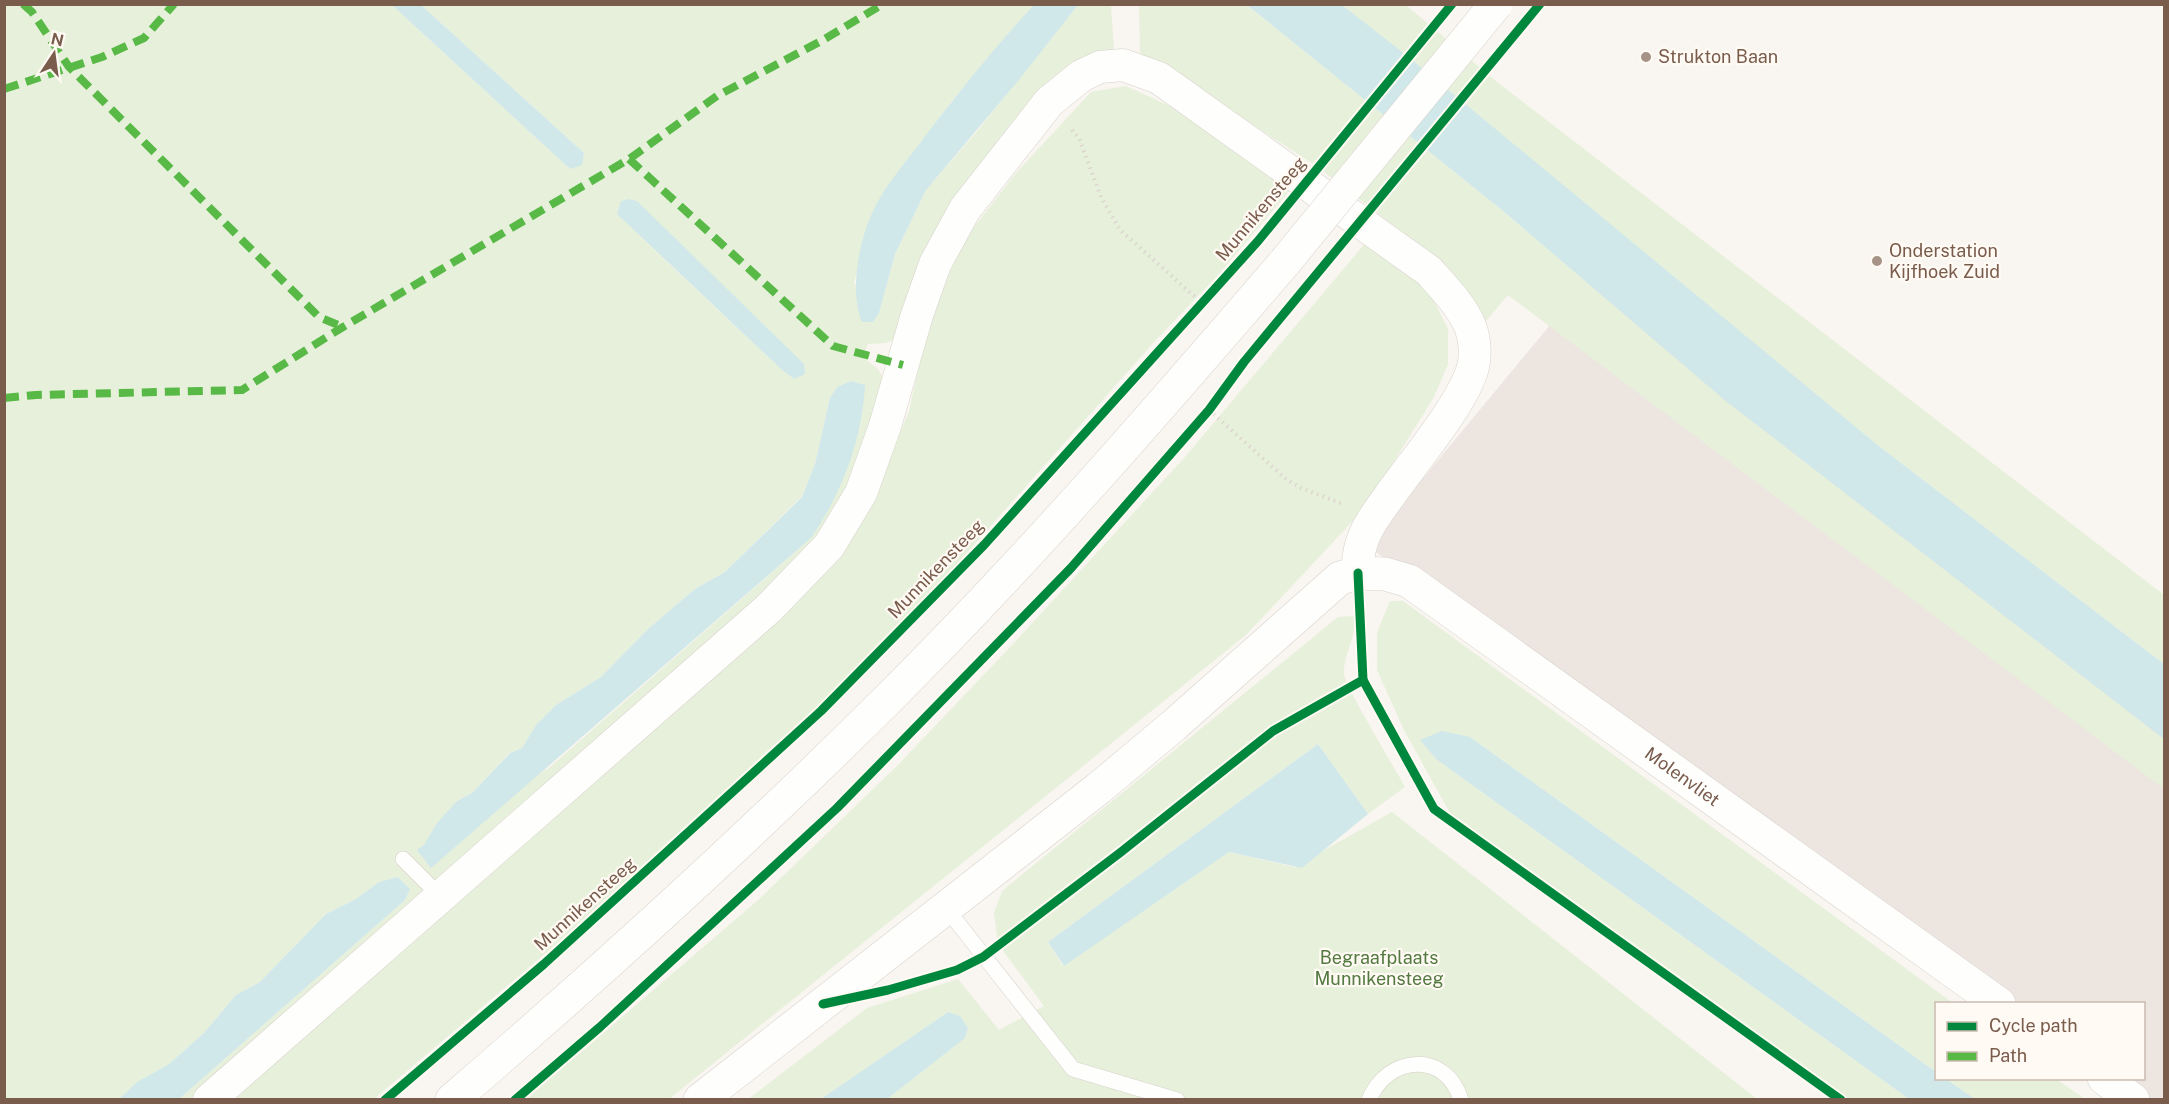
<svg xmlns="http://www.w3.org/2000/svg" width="2169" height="1104" font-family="'Public Sans',sans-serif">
<rect width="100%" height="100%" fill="#f9f5f0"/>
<path fill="#ede5e0" d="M1589 278 2164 715V1099H2145L2116 1079 2144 1078V1004L2010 1003 1367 546Z"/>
<g fill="#e7f0db" fill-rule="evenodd">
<path d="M5 5H392L570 169 584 153 421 5H1034L952 101 897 174 873 211 854 283 879 313 895 254 926 190 978 130 1078 5H1111L1114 51 1073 65 1057 75 977 175 898 338 886 343 868 344 862 357 877 368 886 382 846 503 787 575 196 1099H179L405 900 410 889 398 877 379 882 356 899 326 914 260 982 236 995 204 1033 169 1064 137 1082 119 1099 5 1100ZM617 215 794 379 782 370ZM851 381 865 385 811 538 550 767 418 849 424 845 457 801 472 793 509 753 522 748 536 725 556 705 601 677 648 629 695 589 725 572 802 496 815 464 830 398 837 387Z"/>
<path d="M1139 5H1247L1503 211 1727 402 2164 739V789L1508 295 1486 321 1471 297 1443 263 1312 163 1140 53Z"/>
<path d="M1342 5H1406L1497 82 2164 595V664L1880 447Z"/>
<path d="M1126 86 1207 123 1295 184 1220 273 1154 342 917 609 741 782 612 897 374 1099 234 1100 479 882 883 475 909 411 928 325 963 241 1016 173 1091 92Z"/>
<path d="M1368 240 1395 260 1432 297 1448 329V364L1434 397 1365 508 1246 635 669 1099 525 1100 757 901 898 765 1013 644 1184 458Z"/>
<path d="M1390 601H1403L1953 1003 1936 1004V1072L1470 737 1420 740 1436 759 1909 1099H1844L1456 824 1404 730 1377 670V633Z"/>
<path d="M1354 616C1358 636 1343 653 1344 674 1344 684 1396 770 1405 787L1368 814 1318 744 1048 942 1063 966 1229 852 1294 867 1392 812 1757 1099H887L965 1038 968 1028 959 1016 948 1012 821 1099 747 1100 867 1008 958 979 999 1030 1044 1006 998 944 994 913 1002 891 1338 617Z"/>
<path d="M1946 1079H2056L2085 1099H1975Z"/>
</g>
<g fill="#d0e8ea">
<path d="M392 5H421L584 153 582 165 570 169Z"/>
<path d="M1034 5H1078L1018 81 926 190 895 254 879 313 873 322H862C849 291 859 241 873 211 885 185 906 162 923 139 958 93 995 47 1034 5Z"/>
<path d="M1247 5H1342L1406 55 1880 447 2164 664V739L1727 402 1503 211Z"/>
<path d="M629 199 637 201 804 364 805 374 794 379 782 370 617 214 621 201Z"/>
<path d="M851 381 865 385C862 440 842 493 811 538L431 868 417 850 424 845 437 823 457 801 472 793 510 753 522 748 536 725 556 705 601 677 648 629 695 589 725 572 802 497 815 464 830 398 837 387Z"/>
<path d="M1442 731 1470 737 1936 1072V1078L1946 1079 1975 1099H1909L1436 759 1420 740Z"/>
<path d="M1318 744 1368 814 1302 868 1229 852 1064 966 1048 942Z"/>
<path d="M398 877 410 889 405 900 179 1099H119L137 1082 169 1064 204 1033 236 995 260 982 326 914 356 899 379 882Z"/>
<path d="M948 1012 960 1016 968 1028 965 1038 887 1099H821Z"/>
</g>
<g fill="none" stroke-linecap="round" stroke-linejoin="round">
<defs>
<g id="service">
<path d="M403 859 439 895"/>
<path d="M946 908 1073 1069 1177 1100"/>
<path d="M1369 1100C1387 1055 1446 1050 1461 1100"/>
</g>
<path id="minor" d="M209 1100 768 609 829 546 861 493 885 426 917 315 935 264 965 209 1049 102 1081 76 1100 67 1123 65 1159 78 1429 271C1444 288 1461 305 1470 326 1475 338 1476 355 1473 367 1464 403 1410 466 1388 498 1370 522 1356 542 1358 573"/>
<g id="tertiary">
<path d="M2104 1078 2133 1100"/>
<path id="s1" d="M700 1100 1099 788 1173 726 1340 578 1358 573 1385 574 1409 581 1999 1004"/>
</g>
<path id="secondary" d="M452 1100C601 972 746 840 885 702 1026 562 1156 412 1285 262"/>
</defs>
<use href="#service" stroke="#d7d1cb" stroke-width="16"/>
<use href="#minor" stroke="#d7d1cb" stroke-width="33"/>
<use href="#tertiary" stroke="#d7d1cb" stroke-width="34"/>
<use href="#secondary" stroke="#d9d2cb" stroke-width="34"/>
<g stroke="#dcd5d0" stroke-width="4" stroke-dasharray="1.5 4.5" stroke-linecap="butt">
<path d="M1072 130 1079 138 1101 197 1120 230 1202 303"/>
<path d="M1209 410 1287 480 1301 488 1343 504"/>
</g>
<use href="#service" stroke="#fefefd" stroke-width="15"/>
<use href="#minor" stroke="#fefefd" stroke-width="32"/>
<use href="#tertiary" stroke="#fefefd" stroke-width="33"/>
<use href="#secondary" stroke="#fefefd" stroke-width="33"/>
<defs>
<path id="secondary-bridge" d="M1285 262 1496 4"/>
</defs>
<use href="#secondary-bridge" stroke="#d9d2cb" stroke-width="34" stroke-linecap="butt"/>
<use href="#secondary-bridge" stroke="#fefefd" stroke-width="33"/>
<g stroke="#58b947" stroke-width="8" stroke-dasharray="15 8" stroke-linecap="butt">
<path d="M23 4 32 12 69 67 319 317 343 327"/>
<path d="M4 89 102 57 144 38 174 4"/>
<path d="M629 159 833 346 903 365"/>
<path d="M4 398 36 395 242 390 343 327 629 159 717 96 823 40 883 4"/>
</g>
<defs>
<g id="cycleway">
<path d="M1363 680 1434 809 1841 1100"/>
<path d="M823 1004 888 990 957 970 983 957 1121 852 1273 731 1363 680 1358 573"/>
<path d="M385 1100 544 964 821 711 984 545 1258 241 1452 4"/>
<path d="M515 1100 600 1027 837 808 1071 568 1209 410 1244 362 1540 4"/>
</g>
</defs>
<use href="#cycleway" stroke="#fffaf3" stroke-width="13"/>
<use href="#cycleway" stroke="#00873e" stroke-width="9"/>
</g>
<g fill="#a69286" stroke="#fffaf3" stroke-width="2">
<circle cx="1646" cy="57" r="6"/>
<circle cx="1877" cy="261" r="6"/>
</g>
<g text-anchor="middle" stroke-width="4.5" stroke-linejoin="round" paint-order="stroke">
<g font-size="18" fill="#7a5c4d" stroke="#fffaf3" text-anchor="start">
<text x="1658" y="63">Strukton Baan</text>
<text x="1889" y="257">Onderstation<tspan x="1889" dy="21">Kijfhoek Zuid</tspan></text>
</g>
<g font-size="18" fill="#7a5c4d" stroke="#fffaf3">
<text transform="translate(1261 209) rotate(-50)" y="6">Munnikensteeg</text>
<text transform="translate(936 569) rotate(-46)" y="6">Munnikensteeg</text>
<text dy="6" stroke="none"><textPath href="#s1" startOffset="1233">Molenvliet</textPath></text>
<text transform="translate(585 904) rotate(-42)" y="6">Munnikensteeg</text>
</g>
<g font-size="18" fill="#537a41" stroke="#fffaf3">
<text x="1379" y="964">Begraafplaats<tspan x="1379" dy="21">Munnikensteeg</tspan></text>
</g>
</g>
<rect width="2169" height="1104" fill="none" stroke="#7a5c4d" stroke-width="12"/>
<rect x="1935" y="1002" width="210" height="78" fill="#fffaf3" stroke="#cabbb1" stroke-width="1.5"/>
<rect x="1947" y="1022" width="30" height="9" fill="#00873e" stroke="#cabbb1" stroke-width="1.5"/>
<text x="1989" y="1032" font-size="18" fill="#7a5c4d">Cycle path</text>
<rect x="1947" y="1052" width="30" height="9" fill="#58b947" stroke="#cabbb1" stroke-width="1.5"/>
<text x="1989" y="1062" font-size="18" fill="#7a5c4d">Path</text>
<g transform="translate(54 54) rotate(13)" stroke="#fffaf3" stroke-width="4.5" paint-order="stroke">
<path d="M0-4.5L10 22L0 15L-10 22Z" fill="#7a5c4d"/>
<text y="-9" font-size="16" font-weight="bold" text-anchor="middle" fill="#7a5c4d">N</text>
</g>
</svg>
